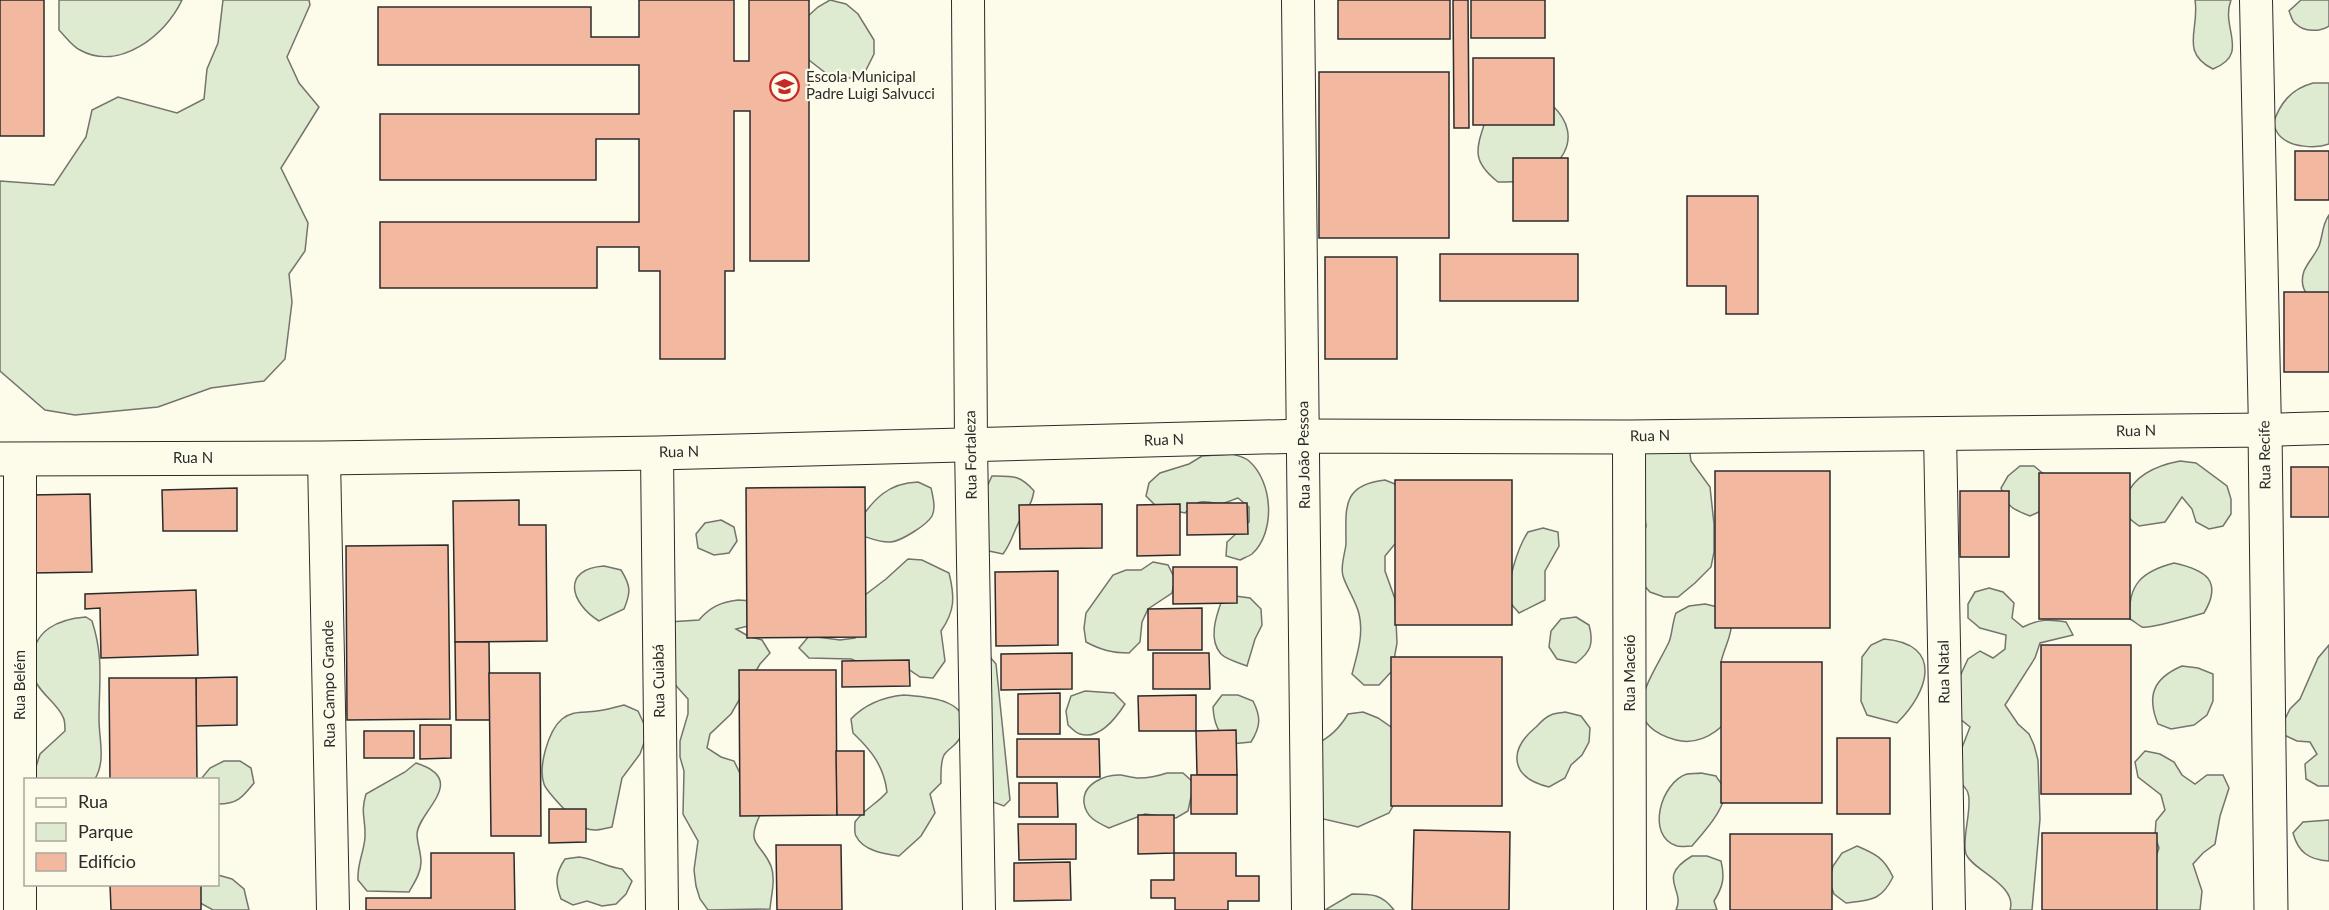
<svg xmlns="http://www.w3.org/2000/svg" width="2329" height="910" font-family="Lato,sans-serif">
<rect width="100%" height="100%" fill="#fdfbea"/>
<g fill="#deebd1" stroke="#74746e" stroke-width="1.5">
<path d="M59 0H182C166 35 119 72 80 50 72 46 65 36 59 30Z"/>
<path d="M223 0H309L310 5 287 57 299 83 319 107 281 168 308 223 305 251 289 274 292 302 285 359 264 381 211 388 158 407 75 415 45 410 0 371V181L54 185 86 137 92 110 118 97 177 113 204 99 207 69 218 43Z"/>
<path d="M830 0 846 4 858 14 874 40V54L861 80 827 74 805 57 807 17 818 7Z"/>
<path d="M2195 0H2231C2220 28 2251 54 2213 69 2179 52 2200 29 2195 0Z"/>
<path d="M2301 0H2329V26C2320 32 2304 32 2296 24 2292 22 2291 15 2289 11Z"/>
<path d="M2313 83H2329V144C2316 149 2291 147 2281 137 2277 134 2275 128 2273 124 2280 103 2291 89 2313 83Z"/>
<path d="M1553 106C1586 138 1560 173 1522 181 1514 182 1505 182 1498 182 1471 161 1476 149 1486 119Z"/>
<path d="M2329 215V311C2313 302 2297 292 2304 271 2308 262 2315 255 2319 246 2323 235 2322 225 2329 215Z"/>
<path d="M1635 443 1689 447 1691 461 1710 487 1714 524V552L1711 567 1695 583 1678 597H1664L1650 592 1641 582 1636 567 1646 526Z"/>
<path d="M1232 454C1238 456 1245 457 1249 461 1273 482 1276 532 1252 554 1249 556 1244 558 1240 560L1226 556 1227 542 1249 522V507L1238 498C1234 499 1229 502 1224 503 1204 505 1203 494 1185 513L1157 507 1146 496 1149 483 1160 473 1189 464 1202 456Z"/>
<path d="M2180 461 2196 463 2227 486 2231 499V514L2223 526 2209 529 2196 522 2192 509 2182 497 2165 522 2139 526C2136 524 2131 520 2128 517 2124 510 2125 502 2127 495 2136 473 2159 465 2180 461Z"/>
<path d="M2020 466H2034L2046 476 2043 510 2030 516C2012 509 2007 507 2001 488L2008 476Z"/>
<path d="M992 476C1013 476 1020 475 1034 491 1031 507 1028 505 1021 518 1014 530 1012 542 1003 554L989 551 984 543 983 495Z"/>
<path d="M1385 480 1400 486 1406 536 1394 545 1385 556V571L1395 599 1397 643 1392 671 1379 685H1364L1352 674C1357 655 1364 634 1359 614 1356 601 1347 589 1343 576 1340 566 1345 554 1346 544 1346 508 1341 485 1385 480Z"/>
<path d="M918 482 931 488C933 497 936 508 932 516 927 525 901 541 891 542 882 543 872 539 863 536L858 522C874 499 888 483 918 482Z"/>
<path d="M721 520 734 527 737 541 729 553 714 555 698 548 696 534 705 523Z"/>
<path d="M1543 528 1558 532 1559 546 1545 571V600L1519 613C1516 609 1511 605 1510 601 1505 585 1519 545 1528 532Z"/>
<path d="M908 559 922 560 949 573C955 597 955 611 941 631L945 661 933 678 920 677 908 669 866 665 851 659 809 658 799 648 809 636 840 640 855 638 864 626 861 598 886 579Z"/>
<path d="M1153 562 1168 565 1175 579 1172 593 1148 609 1142 622 1140 642 1129 653C1112 653 1101 650 1086 642L1084 628 1086 613 1113 575 1126 570H1141Z"/>
<path d="M2174 563C2206 570 2223 581 2204 613 2193 616 2150 629 2142 627 2138 625 2134 621 2130 619 2127 584 2143 571 2174 563Z"/>
<path d="M604 566 621 570C631 586 631 592 624 609L599 621C570 603 561 569 604 566Z"/>
<path d="M1989 588 2003 592 2014 603 2012 618 2023 627C2039 619 2049 619 2066 622L2073 635 2040 643 2035 658 2005 705 2018 724 2029 734 2034 745 2038 760 2040 819 2032 910H2010C2018 885 1972 870 1966 854 1961 840 1973 807 1968 793 1967 789 1962 785 1960 781 1957 777 1956 772 1954 768L1970 727 1959 718 1954 689 1968 659 1980 651 1993 658 2005 649 2006 635 1980 628 1968 618V604L1975 592Z"/>
<path d="M1235 596 1250 598 1261 609 1262 625 1255 639 1247 666C1240 663 1227 660 1221 654 1208 640 1216 616 1222 600Z"/>
<path d="M738 600 752 601 760 623 736 629 748 636 762 640 770 653 760 664 731 714 710 734 707 748 721 757 734 761 760 815C745 846 761 842 771 866 776 879 771 896 770 909L708 910 700 899 696 886 694 870 698 841 683 814 684 771 680 757V741L688 714V699L669 678V622L699 620C710 607 721 602 738 600Z"/>
<path d="M1705 604 1722 608 1732 619C1732 637 1725 645 1721 662L1728 676 1726 722C1713 736 1695 745 1676 740 1615 723 1650 681 1668 644 1672 638 1672 623 1676 613L1689 606Z"/>
<path d="M86 617 92 621C104 658 99 682 99 719 99 740 106 760 95 779L32 780 40 754 65 731C65 727 65 720 63 717 58 705 44 696 37 684 34 678 33 669 33 662 32 630 59 619 86 617Z"/>
<path d="M1576 617 1589 625C1594 643 1591 652 1576 663L1557 659 1549 647 1551 631 1561 619Z"/>
<path d="M1884 639C1945 644 1928 693 1897 723L1867 715 1861 701 1862 657 1871 645Z"/>
<path d="M2329 645V786H2318L2306 779 2305 764 2317 754 2310 742 2297 741 2284 735V721L2290 709 2300 699 2318 658Z"/>
<path d="M990 657 996 664 1010 800 1004 806 993 802Z"/>
<path d="M2182 666 2198 668 2213 674V701L2207 715 2194 725 2171 729 2158 724C2146 695 2154 678 2182 666Z"/>
<path d="M1085 691 1114 693 1125 704C1116 718 1099 740 1080 734 1076 733 1071 728 1068 725L1066 711 1071 696Z"/>
<path d="M904 695C926 697 973 699 962 733 958 746 949 747 944 755 940 763 941 774 941 783L930 794 935 813 921 836 899 856C885 854 863 851 856 836 854 833 855 826 855 822 864 809 877 804 887 792 884 766 871 750 853 733L851 719C865 704 884 697 904 695Z"/>
<path d="M1222 695H1238L1253 701C1261 717 1261 726 1251 742L1231 744C1218 733 1214 724 1213 707Z"/>
<path d="M624 705 638 711 644 724 645 740 640 754 622 778 612 827C603 829 594 832 585 828 578 825 546 791 544 784 538 767 548 731 562 719 573 710 584 713 597 711 606 710 615 707 624 705Z"/>
<path d="M1363 712 1378 718 1391 727 1397 740V799L1389 813 1358 827 1319 818 1315 745C1330 737 1339 729 1348 714Z"/>
<path d="M1565 712 1581 716 1590 728 1589 742 1582 755 1571 765 1565 778 1549 787C1511 778 1507 751 1536 727 1540 723 1545 717 1551 715 1555 713 1561 713 1565 712Z"/>
<path d="M2145 751 2160 754 2174 762 2182 775 2195 784 2207 775H2223L2229 788 2220 816 2215 844 2203 853 2193 864 2202 891 2200 910H2141L2143 891 2159 848 2155 836 2156 821 2165 810 2161 795 2138 777 2135 762Z"/>
<path d="M224 761H240L251 768 254 783C242 798 237 804 218 804V780L201 779 210 768Z"/>
<path d="M416 763C470 780 418 811 417 834 417 843 421 852 421 862 421 873 414 883 409 892L367 891 358 880C357 863 364 853 365 837 366 819 360 814 366 794L405 772Z"/>
<path d="M1167 773H1183L1194 783 1188 811 1176 818 1145 814 1109 828C1096 822 1086 817 1084 803 1082 784 1105 774 1121 775 1127 776 1133 778 1139 778 1149 778 1158 776 1167 773Z"/>
<path d="M1701 773 1716 776C1718 780 1723 785 1724 788 1729 806 1702 834 1692 846 1688 846 1681 847 1677 846 1645 836 1661 782 1687 774 1691 773 1697 774 1701 773Z"/>
<path d="M2329 820V861C2309 860 2298 852 2293 833L2303 822Z"/>
<path d="M1857 846C1876 854 1884 858 1893 877 1881 901 1871 900 1846 903L1834 894 1829 881 1833 866 1842 853Z"/>
<path d="M1692 856H1707L1721 861C1725 877 1723 887 1714 901L1717 910H1676C1686 889 1655 878 1692 856Z"/>
<path d="M579 857C595 859 607 867 622 869L632 881 626 894 616 904 602 906 587 901 573 905 561 899C555 883 555 874 565 859Z"/>
<path d="M218 875 232 879 244 889 249 910H213L193 899 190 884H218Z"/>
<path d="M1352 894C1372 894 1382 894 1394 910H1325Z"/>
</g>
<g fill="#f2b8a0" stroke="#2b2b2b" stroke-width="1.5">
<rect x="0" y="0" width="44" height="136"/>
<path d="M639 0H734V61H749V0H809V261H750V111H734V271H725V359H660V271H639V247H597V288H380V222H639V139H596V180H380V114H639V65H378V7H591V37H639Z"/>
<rect x="1338" y="0" width="112" height="39"/>
<path d="M1453 0H1468L1469 128H1454Z"/>
<rect x="1471" y="0" width="74" height="38"/>
<rect x="1473" y="58" width="81" height="67"/>
<rect x="1319" y="72" width="130" height="166"/>
<rect x="2295" y="151" width="34" height="49"/>
<rect x="1513" y="158" width="55" height="63"/>
<path d="M1687 196H1758V314H1726V286H1687Z"/>
<rect x="1440" y="254" width="138" height="47"/>
<rect x="1325" y="257" width="72" height="102"/>
<rect x="2284" y="292" width="45" height="80"/>
<rect x="2291" y="467" width="38" height="50"/>
<rect x="1715" y="471" width="115" height="157"/>
<rect x="2039" y="473" width="91" height="146"/>
<rect x="1395" y="480" width="117" height="145"/>
<path d="M865 487 866 637 747 638 746 488Z"/>
<path d="M237 488V531H163L162 490Z"/>
<rect x="1960" y="491" width="49" height="66"/>
<path d="M90 494 92 572 32 573 30 495Z"/>
<path d="M519 500V525H546L547 641 455 642 453 501Z"/>
<path d="M1187 503H1247L1248 534 1187 535Z"/>
<path d="M1102 504V548L1020 549 1019 505Z"/>
<path d="M1180 504V555L1137 556V505Z"/>
<path d="M448 545 450 719 347 720 346 546Z"/>
<path d="M1173 567H1237V603L1173 604Z"/>
<path d="M1058 571V645L996 646 995 572Z"/>
<path d="M196 590 198 655 101 658 100 608 85 609V594Z"/>
<path d="M1202 608V650H1148V609Z"/>
<path d="M455 642H489L490 720H456Z"/>
<rect x="2041" y="645" width="90" height="149"/>
<path d="M1072 653V689L1001 690V654Z"/>
<path d="M1153 653H1209L1210 689H1153Z"/>
<rect x="1391" y="657" width="111" height="149"/>
<path d="M909 660 910 686 842 687V661Z"/>
<rect x="1721" y="662" width="101" height="141"/>
<path d="M739 670H836L837 815 740 816Z"/>
<path d="M489 673H540L541 836H491Z"/>
<path d="M237 677V725L196 726V678Z"/>
<path d="M109 678H196L197 780H110Z"/>
<path d="M1060 693V734H1018V694Z"/>
<path d="M1196 695V731H1139L1138 696Z"/>
<path d="M420 725H451V758L420 759Z"/>
<path d="M1236 730 1237 775H1197L1196 731Z"/>
<rect x="364" y="731" width="50" height="27"/>
<rect x="1837" y="738" width="53" height="76"/>
<path d="M1017 739H1099L1100 777H1017Z"/>
<path d="M836 751H864V815H837Z"/>
<rect x="1191" y="775" width="46" height="39"/>
<path d="M1019 783H1057L1058 817H1019Z"/>
<path d="M549 809H586V842L549 843Z"/>
<path d="M1138 815H1174V853L1138 854Z"/>
<path d="M1018 824H1076V859L1019 860Z"/>
<path d="M1414 830 1510 832 1509 910H1412Z"/>
<rect x="2042" y="833" width="115" height="77"/>
<rect x="1730" y="834" width="102" height="76"/>
<path d="M776 845H841L842 910H777Z"/>
<path d="M431 853H514L515 910H366V898H431Z"/>
<path d="M1174 853H1236V876H1259V901H1228V910H1175V898H1151V880H1174Z"/>
<path d="M1070 862 1071 900 1014 901V863Z"/>
<path d="M110 884H201V910H111Z"/>
</g>
<g fill="none" stroke-linecap="round" stroke-linejoin="round">
<defs>
<g id="minor">
<path d="M968 0 971 445 979 910"/>
<path d="M1298 0 1308 910"/>
<path d="M2256 0 2265 430 2329 428"/>
<path d="M1940 433 1949 910"/>
<path d="M1629 437 1630 910"/>
<path d="M657 453 662 910"/>
<path d="M324 458 333 910"/>
<path d="M20 910V459"/>
</g>
<path id="tertiary" d="M0 459 324 458 657 453 1304 436 1629 437 2265 430 2271 910"/>
</defs>
<use href="#minor" stroke="#2b2b2b" stroke-width="34"/>
<use href="#tertiary" stroke="#2b2b2b" stroke-width="35"/>
<use href="#minor" stroke="#fdfbea" stroke-width="32"/>
<use href="#tertiary" stroke="#fdfbea" stroke-width="33"/>
</g>
<defs>
<symbol id="school-ring" viewBox="-11 -11 22 22"><circle r="9.5" fill="#fdfbea" stroke="#c62828" stroke-width="1.5"/><path d="M0-5L7-2L0 1L-7-2ZM-4 1L0 2.5L4 1V4Q0 6-4 4Z" fill="#c62828"/></symbol>
</defs>
<g fill-rule="evenodd">
<use href="#school-ring" x="768" y="70" width="33" height="33"/>
</g>
<g text-anchor="middle" stroke-width="4.5" stroke-linejoin="round" paint-order="stroke">
<g font-size="15" fill="#2b2b2b" stroke="#fdfbea" text-anchor="start">
<text x="806" y="82">Escola Municipal<tspan x="806" dy="17">Padre Luigi Salvucci</tspan></text>
</g>
<g font-size="15" fill="#2b2b2b" stroke="#fdfbea">
<text transform="translate(2136 431) rotate(-1)" y="5">Rua N</text>
<text transform="translate(1650 436) rotate(-1)" y="5">Rua N</text>
<text transform="translate(1164 440) rotate(-2)" y="5">Rua N</text>
<text transform="translate(679 452) rotate(-1)" y="5">Rua N</text>
<text transform="translate(971 455) rotate(-91)" y="5">Rua Fortaleza</text>
<text transform="translate(1304 455) rotate(-91)" y="5">Rua João Pessoa</text>
<text transform="translate(2265 455) rotate(-91)" y="5">Rua Recife</text>
<text x="193" y="463">Rua N</text>
<text transform="translate(1944 672) rotate(-91)" y="5">Rua Natal</text>
<text transform="translate(1630 673) rotate(-90)" y="5">Rua Maceió</text>
<text transform="translate(659 681) rotate(-91)" y="5">Rua Cuiabá</text>
<text transform="translate(329 684) rotate(-91)" y="5">Rua Campo Grande</text>
<text transform="translate(20 685) rotate(-90)" y="5">Rua Belém</text>
</g>
</g>
<rect x="24" y="778" width="195" height="108" fill="#fdfbea" stroke="#a9a89e" stroke-width="1.5"/>
<rect x="36" y="798" width="30" height="9" fill="#fdfbea" stroke="#a9a89e" stroke-width="1.5"/>
<text x="78" y="808" font-size="18" fill="#2b2b2b">Rua</text>
<rect x="36" y="823" width="30" height="18" fill="#deebd1" stroke="#a9a89e" stroke-width="1.5"/>
<text x="78" y="838" font-size="18" fill="#2b2b2b">Parque</text>
<rect x="36" y="853" width="30" height="18" fill="#f2b8a0" stroke="#a9a89e" stroke-width="1.5"/>
<text x="78" y="868" font-size="18" fill="#2b2b2b">Edifício</text>
</svg>
